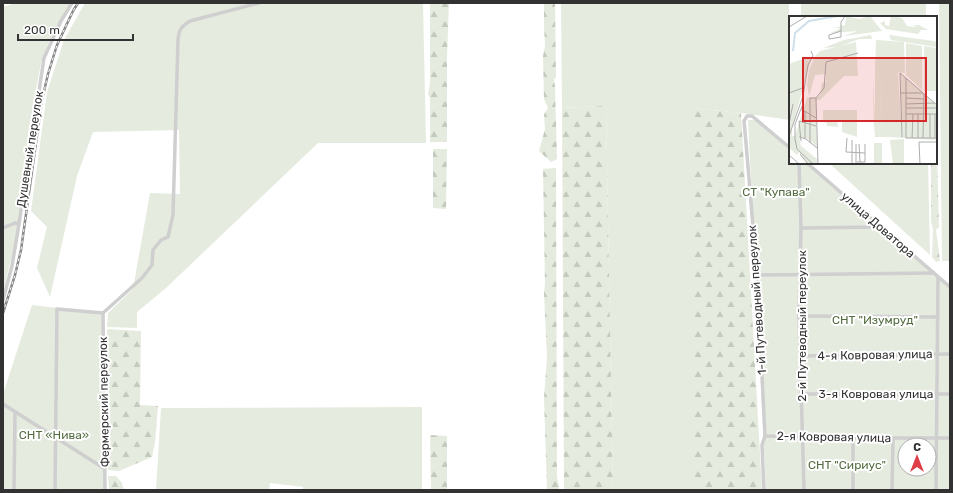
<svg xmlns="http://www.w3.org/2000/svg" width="953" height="493" font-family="Rubik,sans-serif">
<defs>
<pattern id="forest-firs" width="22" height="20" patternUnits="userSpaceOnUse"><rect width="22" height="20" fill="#e5ebde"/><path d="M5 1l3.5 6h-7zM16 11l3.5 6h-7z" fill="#c5cabf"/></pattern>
</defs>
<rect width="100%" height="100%" fill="#fff"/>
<g fill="#e5ebde" fill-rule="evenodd">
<path d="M16 3H70L48 44 41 63 29 128 18 232 3 292V7Z"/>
<path d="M85 3H423L426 143H318L166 288 137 312V328L107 327 108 313 133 289 150 193 180 194 179 130 93 132 77 176 50 297 37 268 47 227 31 211 47 92 64 40Z"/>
<path d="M561 3H789L790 120 741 113 691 108V490H613L606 106 562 108Z"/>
<rect x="801" y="3" width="125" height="14"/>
<path d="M939 3H950V261H942Z"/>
<path d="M748 120H756L790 149V163H806L950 285V490H766ZM905 445H929V469H905Z"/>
<path d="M829 163H928L930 255Z"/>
<path d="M32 305 103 313 105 490H3V394Z"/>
<path d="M422 407V490H303V487L270 483 269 490H156L161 408Z"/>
</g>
<g fill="url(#forest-firs)">
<path d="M430 3H449L447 56V142H430V98L428 94 430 83Z"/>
<path d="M544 3H555L556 77 554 80 555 86 557 159 551 162 539 151 545 129 544 114 548 108 544 99 543 56 545 46 544 25Z"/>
<path d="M606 106 613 490H564L562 108Z"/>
<path d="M691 108 741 113 762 490H691Z"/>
<path d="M936 115 939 227 936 230 940 261 936 262 932 257 933 229 931 221V163H936Z"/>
<path d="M433 149H447L446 209 433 208Z"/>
<path d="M556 168 557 477 559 486V490H547L544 398 547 357 544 293 545 284 543 169Z"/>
<path d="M107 329 141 331 140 405 158 406 155 443 152 457 119 471 108 470Z"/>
<path d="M430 435 447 436V490H431Z"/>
<path d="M108 476H116L122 483 124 490H109Z"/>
</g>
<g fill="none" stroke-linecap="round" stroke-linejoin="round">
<g stroke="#cfcfcf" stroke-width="3.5">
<path d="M799 163 801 228 799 316 804 490"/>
<path d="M807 163 950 287"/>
<path d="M3 228 15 223 19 224"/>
<path d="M801 228 880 227"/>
<path d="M757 275 934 273"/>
<path d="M3 300 12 266 19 224 44 58 61 21 72 3"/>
<path d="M103 313 105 490"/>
<path d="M799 316 938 317"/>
<path d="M800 356 950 354"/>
<path d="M802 394H950"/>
<path d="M3 404 105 469"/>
<path d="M765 436 853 438H950"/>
<path d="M14 490 15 412"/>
<path d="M55 490 57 309 103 313 142 278 152 265 153 250 161 240 168 237 173 215 178 40C179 29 181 27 190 21L259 3"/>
<path d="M764 490 762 445 765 436 757 275 746 143 744 121 747 116H752L790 148"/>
<path d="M853 490V438"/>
<path d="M892 490 893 438"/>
<path d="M936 490 938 277"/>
</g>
<defs>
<path id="rail" d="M3 313 15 275 21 250 42 100 48 74 57 45 73 11 78 3"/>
</defs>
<use href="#rail" stroke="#878787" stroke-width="2.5"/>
<use href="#rail" stroke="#fff" stroke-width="1" stroke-dasharray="3" stroke-linecap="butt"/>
</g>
<g text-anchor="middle" stroke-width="4" stroke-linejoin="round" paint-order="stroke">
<g font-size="12" fill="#323232" stroke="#fff">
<text transform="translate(30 149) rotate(-81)" y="4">Душевный переулок</text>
<text transform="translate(878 225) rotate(41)" y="4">улица Доватора</text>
<text transform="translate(757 300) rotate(-94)" y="4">1-й Путеводный переулок</text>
<text transform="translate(802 326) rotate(-90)" y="4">2-й Путеводный переулок</text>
<text transform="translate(875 355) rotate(-1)" y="4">4-я Ковровая улица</text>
<text x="876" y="398">3-я Ковровая улица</text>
<text transform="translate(104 402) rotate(-91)" y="4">Фермерский переулок</text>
<text transform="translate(834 437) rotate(1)" y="4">2-я Ковровая улица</text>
</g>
<g font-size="12" fill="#546d40" stroke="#fff">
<text x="776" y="196">СТ "Купава"</text>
<text x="875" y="324">СНТ "Изумруд"</text>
<text x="54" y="439">СНТ «Нива»</text>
<text x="847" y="469">СНТ "Сириус"</text>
</g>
</g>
<g transform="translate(789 16)">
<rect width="148" height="148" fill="#fff"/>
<path d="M87 24 115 26 116 57 103 56V121H86V115L93 119 92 56H86ZM67 26 69 60H55L31 84H27L28 131 19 123 10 121 12 130 28 143 29 148H19L10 136 8 139 0 132V52L2 47 23 40 3 112V120H6L18 81 27 82 31 79 33 67 37 66V58L26 59 20 80 18 69 20 54 26 40 31 35ZM117 27 133 30V74L117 59ZM135 30 148 32V75H135ZM111 57 148 89V124L113 122ZM34 94H68V121L53 116V104H48L49 111 38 110V107L34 106ZM115 123V148H104L101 124Z" fill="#e5ebde"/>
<path d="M57 0 70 3 81 0 93 15 55 20 68 15 42 17 52 12H45L56 9ZM102 0 113 2 118 10 127 11 125 9H130L139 14H132L129 18 97 13 91 7 96 5V9L100 10ZM82 19 83 23H70L49 31 34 32 55 24ZM100 19 145 25 148 26V31L102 24ZM92 55 93 119 86 115V106L85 122 84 63 86 105V56ZM103 56H109L113 122 103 121ZM85 127H93V148H85Z" fill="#e5ebde"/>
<path fill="none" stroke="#cee0ec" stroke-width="2" d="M4 35 6 17 20 5 49 0"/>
<path fill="none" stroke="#adadad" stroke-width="1" d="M0 11 18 0M52 15 40 19V23L52 21V6L56 0M111 57 113 121M111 57 148 89M117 62V122H148M0 77 16 71M111 77H134M27 82 29 148M117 82 135 83M14 88 6 108V123L8 133 24 148M117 88 146 87M117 92H148M12 93 27 102M16 95V122M117 98H148M10 105 12 125M10 105 27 110M0 108 4 88M0 120 14 80 19 49 24 40 22 35M10 121 17 123 28 132M58 122 57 136 76 137M123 122 124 98M129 122V98M134 122 135 78M141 122V98M146 122V98M21 127V82H27L35 72 37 46 69 37M67 128V148M70 128 71 146M11 138 19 148M0 139 10 148M68 146H76V128M63 148V124M131 148 130 126H148"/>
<path fill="#d62828" fill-opacity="0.15" stroke="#d62828" stroke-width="2" d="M14 42H137V105H14Z"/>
<rect width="148" height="148" fill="none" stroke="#323232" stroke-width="2"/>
</g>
<rect width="953" height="493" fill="none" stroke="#323232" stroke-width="8"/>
<g transform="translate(917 457)"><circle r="19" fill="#ffffff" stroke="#adadad"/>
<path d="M0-3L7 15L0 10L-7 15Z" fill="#df3d48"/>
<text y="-6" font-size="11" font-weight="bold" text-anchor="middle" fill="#323232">С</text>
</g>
<path d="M18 34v6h115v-6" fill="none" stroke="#323232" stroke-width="2"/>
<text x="24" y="34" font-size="12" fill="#323232" stroke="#ffffff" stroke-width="3" paint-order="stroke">200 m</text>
</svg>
